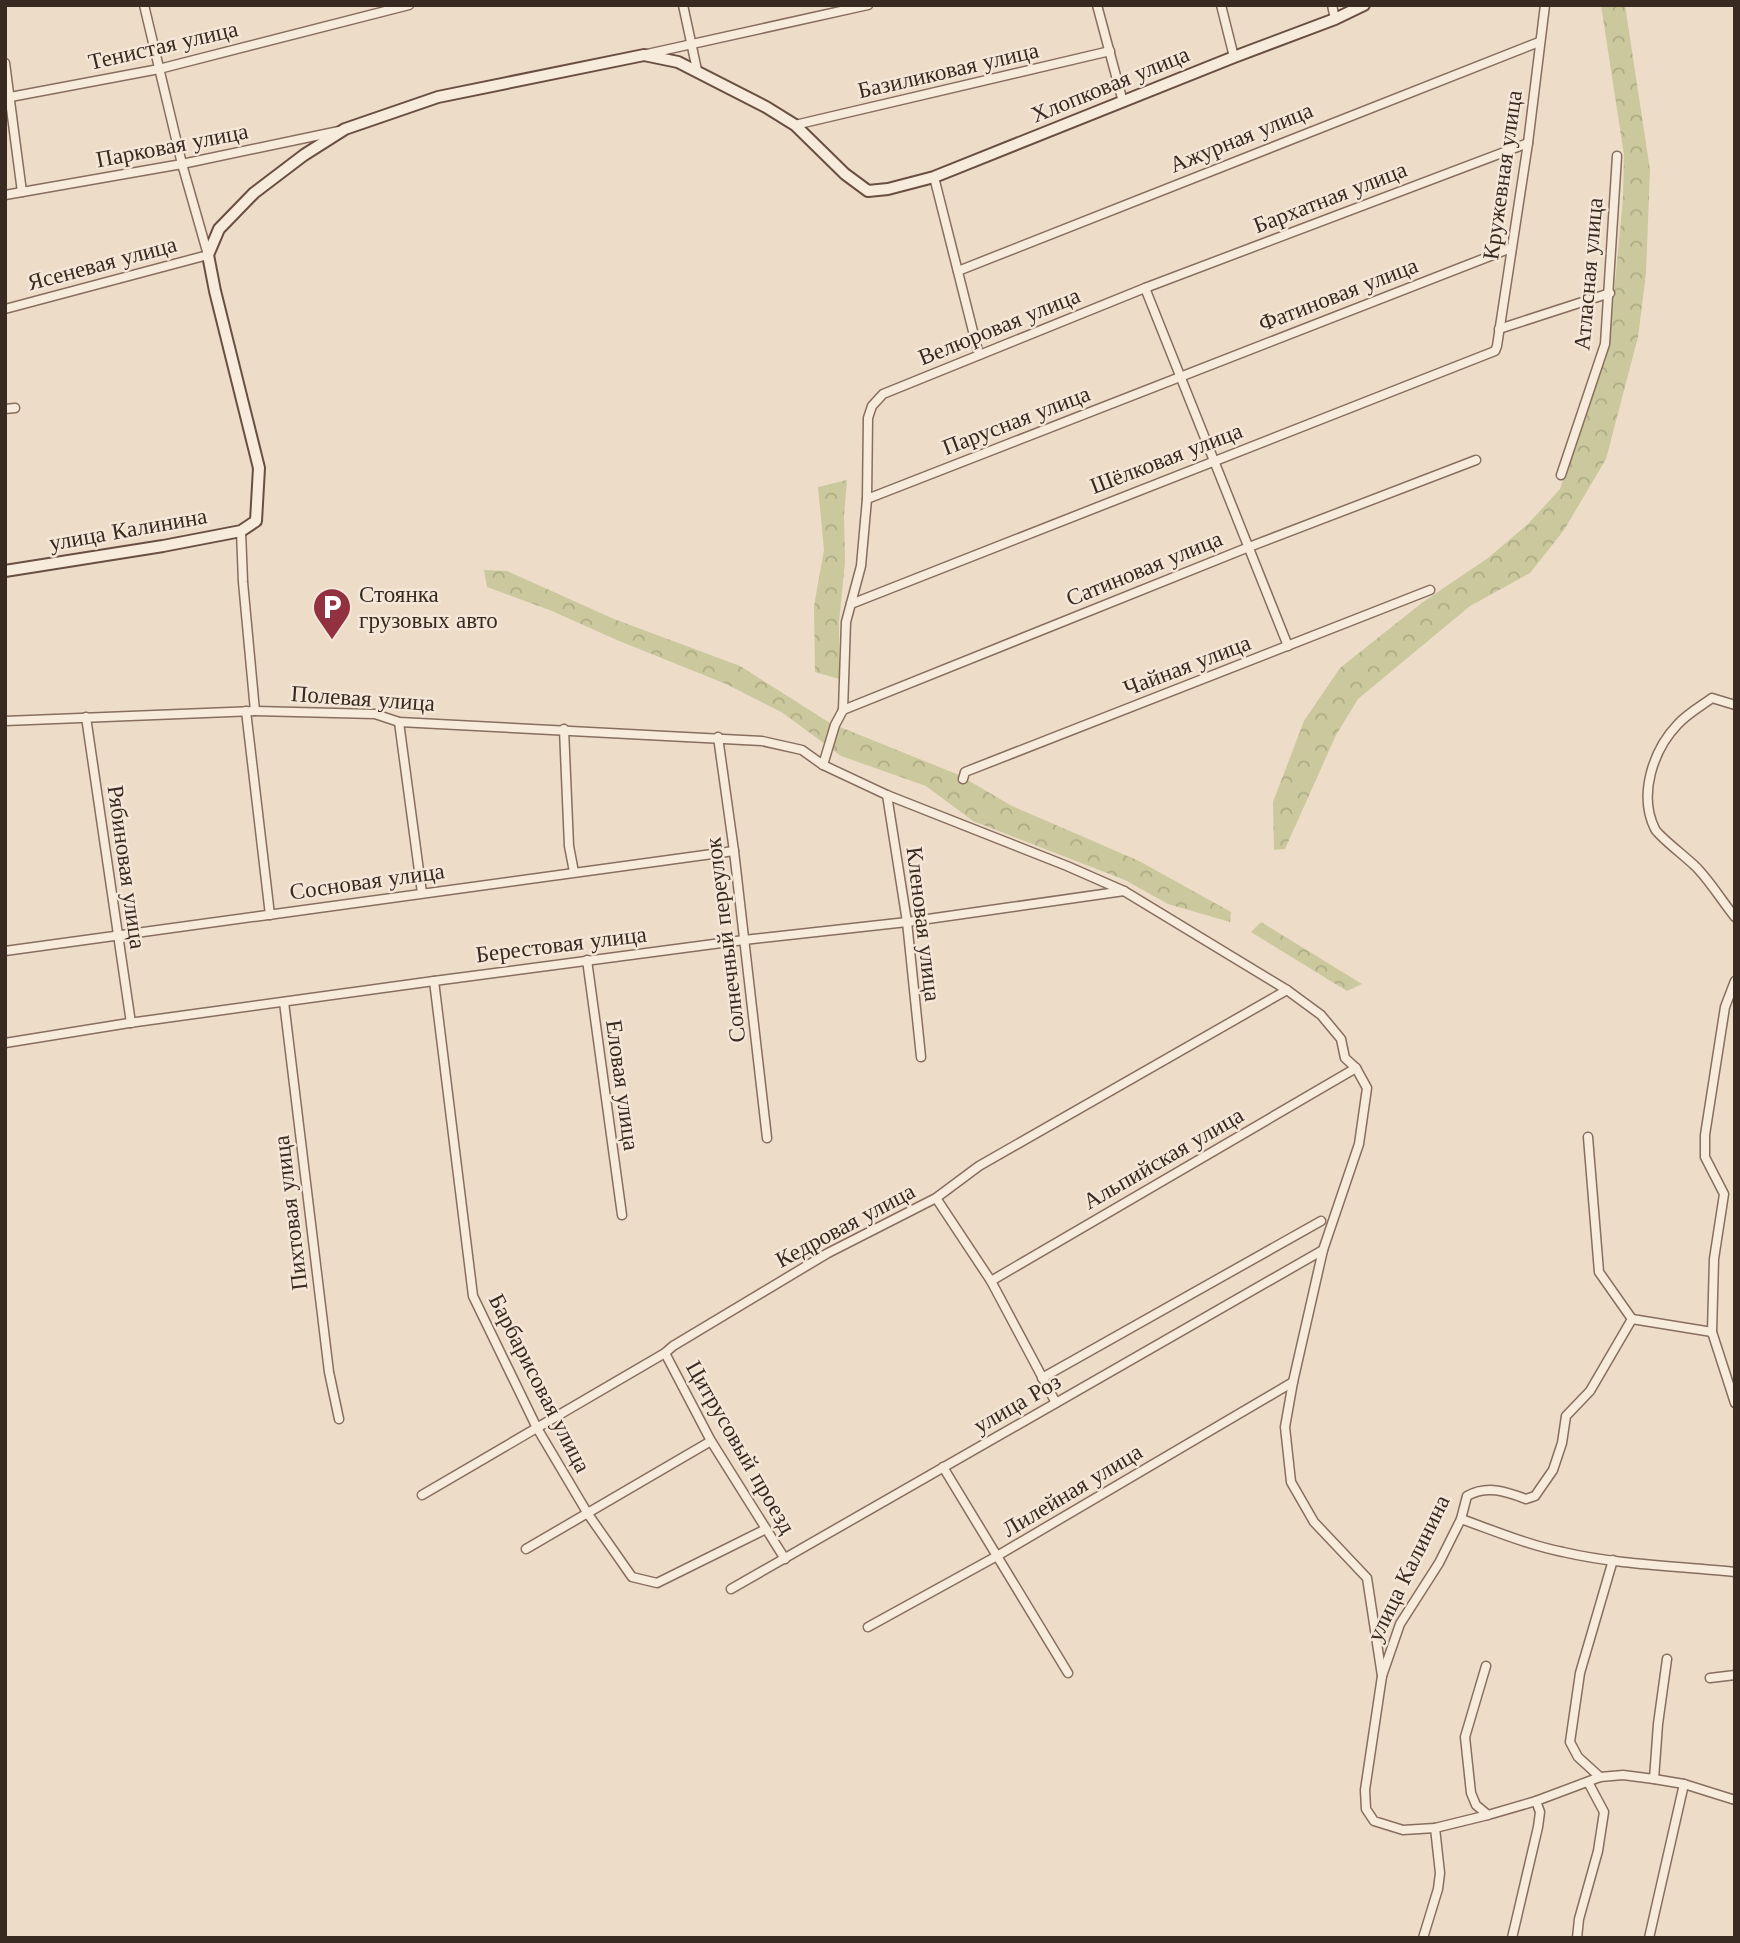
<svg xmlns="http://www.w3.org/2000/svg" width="1740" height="1943" font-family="'Libre Baskerville',serif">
<defs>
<pattern id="forest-crowns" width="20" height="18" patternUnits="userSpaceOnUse" patternTransform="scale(1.75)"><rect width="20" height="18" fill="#cac89c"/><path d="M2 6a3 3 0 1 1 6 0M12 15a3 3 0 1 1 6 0" fill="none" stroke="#aeac86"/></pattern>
</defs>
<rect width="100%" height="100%" fill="#ecdcc8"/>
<g fill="url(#forest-crowns)">
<path d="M1601 5H1625L1650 170 1646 273 1638 337 1606 459 1564 530 1530 573 1470 606 1358 699 1336 735 1285 849 1274 850 1273 802 1304 721 1340 668 1423 602 1488 558 1528 524 1560 489 1605 360 1612 315 1623 198 1624 155Z"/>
<path d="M847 480 844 515 845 562 839 622V679L815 672 814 606 824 550 818 487Z"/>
<path d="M484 570 507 571 614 619 740 666 830 723 959 775 1012 806 1139 861 1231 912 1230 922 1168 904 1125 880 973 821 926 786 841 756 783 713 726 684 617 640 552 611 487 587Z"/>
<path d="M1261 922 1362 984 1347 991 1251 932Z"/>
</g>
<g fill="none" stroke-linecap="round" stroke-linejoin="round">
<defs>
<g id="street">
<path d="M683 5 697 70"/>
<path d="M1097 5 1123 102"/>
<path d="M1221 5 1234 57"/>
<path d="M1332 5 1335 19"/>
<path d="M647 54 868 5"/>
<path d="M5 63 22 192"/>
<path d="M5 98 159 69 409 5"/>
<path d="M795 125 1110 51"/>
<path d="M934 177 979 355"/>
<path d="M5 195 182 164 339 131"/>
<path d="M958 271 1539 42"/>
<path d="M1145 288 1288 646"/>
<path d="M5 309 208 255 182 164 144 5"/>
<path d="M1499 329 1610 293"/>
<path d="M5 409 15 408"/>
<path d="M1561 475 1605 344 1617 156"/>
<path d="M867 499 1511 248"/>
<path d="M241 531 243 582 255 711"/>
<path d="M851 604 1495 351 1497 346 1528 143 1545 5"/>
<path d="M1735 705 1712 698C1701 706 1687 714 1678 724 1653 750 1638 795 1655 829 1658 836 1690 860 1698 869 1712 884 1722 901 1735 917"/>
<path d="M843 710 846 622 861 566 867 499 868 418 872 406 883 394 1145 288 1528 143"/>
<path d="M246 711 270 915"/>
<path d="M86 717 131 1023"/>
<path d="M5 721 255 711 375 714 399 722 762 741 802 750 823 765 887 795 1067 866 1124 891 1287 990 1321 1015 1341 1039 1345 1058 1356 1068 1367 1088 1359 1144 1323 1250 1293 1382 1285 1427 1291 1482 1314 1522 1367 1578 1382 1676"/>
<path d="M399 722 422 893"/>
<path d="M564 729 569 846 574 872"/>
<path d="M718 737 734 851 767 1138"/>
<path d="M823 765 835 725 843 710 1249 547 1476 460"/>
<path d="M963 779 965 772 1430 590"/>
<path d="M887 795 907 922 921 1057"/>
<path d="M5 951 734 851"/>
<path d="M587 960 622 1215"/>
<path d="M434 981 473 1296 537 1428 588 1514 632 1577 657 1583 766 1529"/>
<path d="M1735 981 1725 1007 1705 1135V1157L1724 1194 1714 1259 1712 1332 1735 1403"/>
<path d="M284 1002 329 1372 339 1419"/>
<path d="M5 1043 129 1023 434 981 744 940 907 922 1124 891"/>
<path d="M1588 1137 1599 1272 1632 1319 1590 1391 1566 1416 1562 1443 1553 1470 1535 1496 1526 1499C1505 1491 1487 1485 1467 1496L1461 1519 1439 1563 1400 1624 1382 1676 1365 1790 1366 1809 1374 1821 1403 1830 1435 1828 1488 1815 1536 1801 1600 1777 1623 1775 1654 1779 1684 1784 1735 1800"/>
<path d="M936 1198 991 1281 1056 1403"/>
<path d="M991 1281 1356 1068"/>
<path d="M1632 1319 1712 1332"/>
<path d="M665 1353 711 1441 785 1559"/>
<path d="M1042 1378 1321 1221"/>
<path d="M943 1467 1068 1673"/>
<path d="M422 1495 665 1353 673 1346 828 1253 936 1198 979 1166 1287 990"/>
<path d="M1461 1519C1495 1531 1528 1545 1563 1552 1619 1565 1678 1566 1735 1572"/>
<path d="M526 1549 711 1441"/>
<path d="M731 1589 1323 1250"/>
<path d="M868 1627 997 1556 1293 1382"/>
<path d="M1486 1666 1465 1737 1471 1793 1476 1805 1488 1815"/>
<path d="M1710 1678 1735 1675"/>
<path d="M1600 1777 1578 1757 1570 1742 1580 1673 1613 1560"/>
<path d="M1654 1779 1658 1724 1667 1659"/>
<path d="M1423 1938 1438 1889 1440 1873 1435 1828"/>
<path d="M1512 1938 1538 1827 1540 1812 1536 1801"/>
<path d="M1577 1938 1579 1919 1598 1851 1604 1812 1588 1782"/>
<path d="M1649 1938 1684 1784"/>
</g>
<path id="secondary" d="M5 571 163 546 241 531 256 521 259 468 215 291 208 255 219 229 254 193 304 155 345 129 438 97 644 55 678 62 766 107 795 125 845 174 868 191 888 189 934 177 1234 57 1335 19 1364 5"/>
</defs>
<use href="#street" stroke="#876e5e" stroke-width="11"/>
<use href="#secondary" stroke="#694f41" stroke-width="14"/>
<use href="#street" stroke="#f7ebdb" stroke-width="8"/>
<use href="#secondary" stroke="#f7ebdb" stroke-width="10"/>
</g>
<defs>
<symbol id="parking-pin" viewBox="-11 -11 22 30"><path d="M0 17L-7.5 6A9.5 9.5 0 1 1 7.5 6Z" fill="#923241" stroke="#f4e7d7"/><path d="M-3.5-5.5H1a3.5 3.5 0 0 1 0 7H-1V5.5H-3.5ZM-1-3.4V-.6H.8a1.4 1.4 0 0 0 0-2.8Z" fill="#fff"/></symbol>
</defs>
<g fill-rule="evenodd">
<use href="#parking-pin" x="310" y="585" width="44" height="60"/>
</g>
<g text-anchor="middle" stroke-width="5" stroke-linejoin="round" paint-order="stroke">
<g font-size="23" fill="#382921" stroke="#f4e7d7">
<text transform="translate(163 45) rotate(-13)" y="8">Тенистая улица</text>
<text transform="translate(948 70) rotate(-13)" y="8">Базиликовая улица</text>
<text transform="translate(1110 84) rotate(-22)" y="8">Хлопковая улица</text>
<text transform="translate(1241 137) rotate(-22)" y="8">Ажурная улица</text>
<text transform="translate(172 145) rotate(-11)" y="8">Парковая улица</text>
<text transform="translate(1502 175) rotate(-82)" y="8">Кружевная улица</text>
<text transform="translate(1330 197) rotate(-21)" y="8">Бархатная улица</text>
<text transform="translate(102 263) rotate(-15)" y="8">Ясеневая улица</text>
<text transform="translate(1588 274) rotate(-85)" y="8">Атласная улица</text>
<text transform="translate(1338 294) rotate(-21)" y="8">Фатиновая улица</text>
<text transform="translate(999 326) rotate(-22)" y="8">Велюровая улица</text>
<text transform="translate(1016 420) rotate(-21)" y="8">Парусная улица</text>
<text transform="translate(1166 458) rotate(-21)" y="8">Шёлковая улица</text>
<text transform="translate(128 529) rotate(-10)" y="8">улица Калинина</text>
<text transform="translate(1144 568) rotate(-22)" y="8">Сатиновая улица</text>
<text transform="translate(1187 665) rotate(-21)" y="8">Чайная улица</text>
<text transform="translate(363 698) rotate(4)" y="8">Полевая улица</text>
<text transform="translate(127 867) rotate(82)" y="8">Рябиновая улица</text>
<text transform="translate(367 881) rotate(-8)" y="8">Сосновая улица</text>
<text transform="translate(924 924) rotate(83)" y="8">Кленовая улица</text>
<text transform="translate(725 940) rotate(-97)" y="8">Солнечный переулок</text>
<text transform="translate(561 944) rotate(-7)" y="8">Берестовая улица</text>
<text transform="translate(623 1085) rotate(82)" y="8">Еловая улица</text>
<text transform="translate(1163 1158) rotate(-30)" y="8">Альпийская улица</text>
<text transform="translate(290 1213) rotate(-97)" y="8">Пихтовая улица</text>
<text transform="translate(845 1225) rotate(-28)" y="8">Кедровая улица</text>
<text transform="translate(540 1383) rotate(63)" y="8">Барбарисовая улица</text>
<text transform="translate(1017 1403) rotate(-30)" y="8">улица Роз</text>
<text transform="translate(741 1447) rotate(60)" y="8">Цитрусовый проезд</text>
<text transform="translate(1072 1490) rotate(-31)" y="8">Лилейная улица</text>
<text transform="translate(1408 1568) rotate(-64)" y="8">улица Калинина</text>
</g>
<g font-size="23" fill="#382921" stroke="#f4e7d7" text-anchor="start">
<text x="359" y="602">Стоянка<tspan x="359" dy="26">грузовых авто</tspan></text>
</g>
</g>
<rect width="1740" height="1943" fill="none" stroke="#382921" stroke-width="14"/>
</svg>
